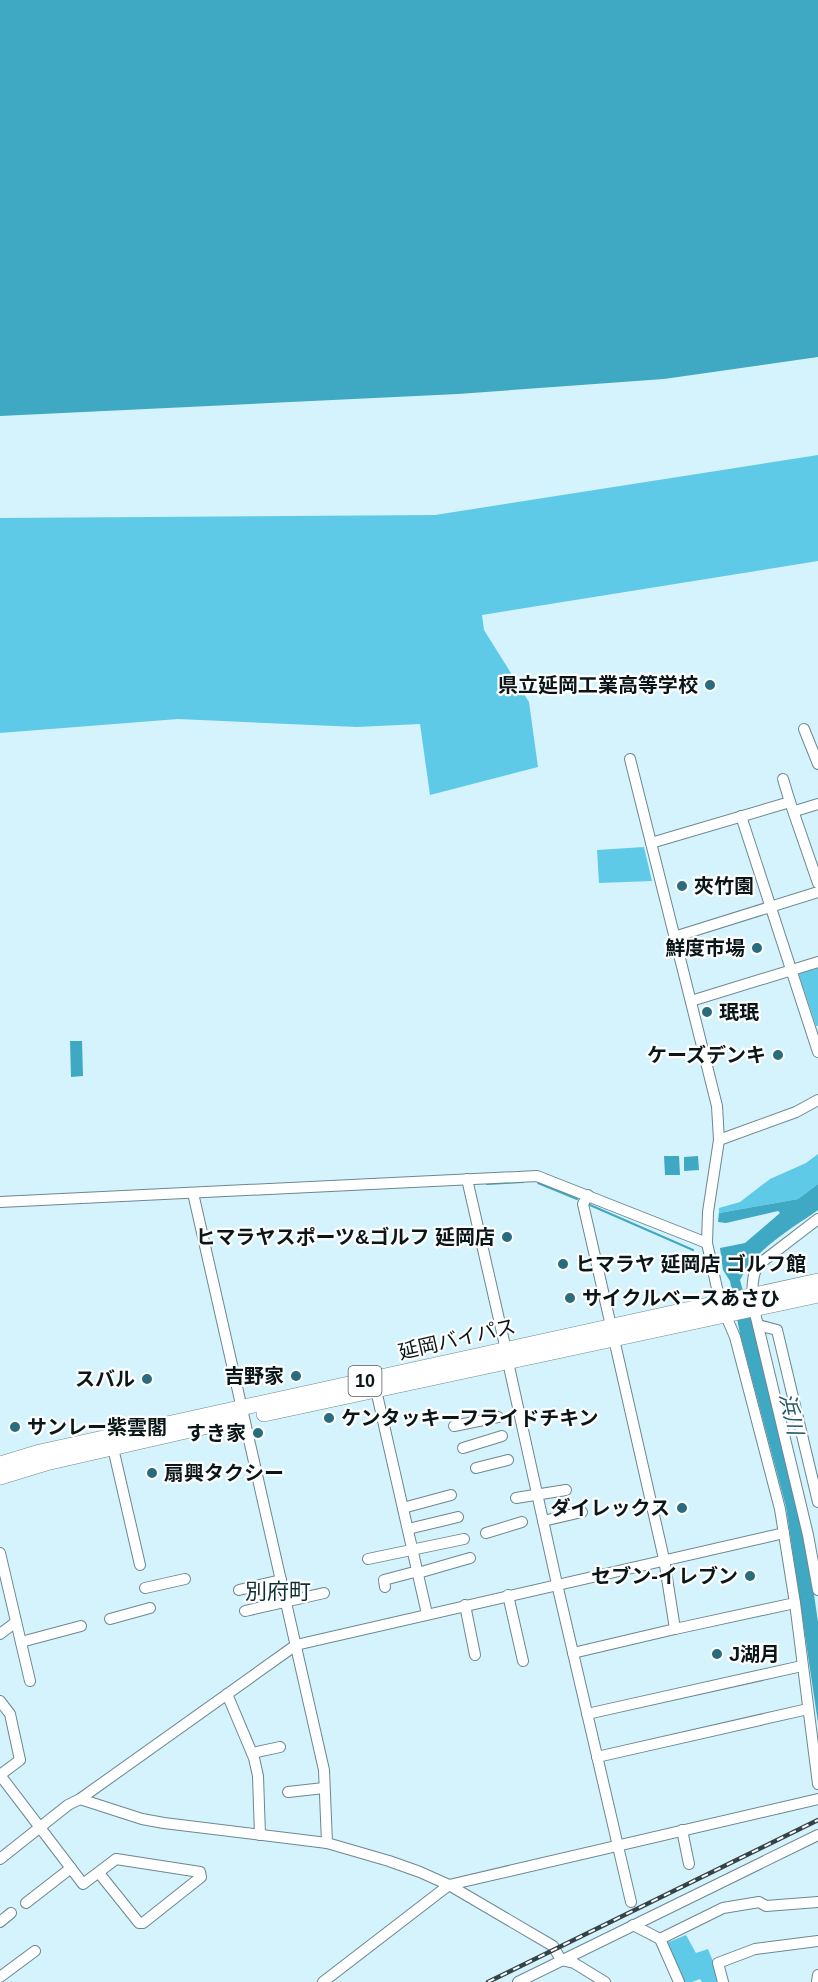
<svg xmlns="http://www.w3.org/2000/svg" width="818" height="1982" font-family="Arial,'Noto Sans JP',sans-serif">
<rect width="100%" height="100%" fill="#d5f3fc"/>
<g fill="#5fcae7">
<path d="M818 455V561L482 615 484 630 529 702 538 767 430 795 420 724 357 727 178 719 0 733V518L435 515Z"/>
<path d="M644 847 652 881 599 883 597 850Z"/>
<path d="M818 966V1026H816L798 972Z"/>
<path d="M818 1154V1184L798 1199 719 1213V1208L740 1202 770 1179 806 1163Z"/>
<path d="M686 1935 696 1953 708 1949 721 1981 720 1982H702L700 1979 692 1982H682L664 1944Z"/>
</g>
<g fill="#3fa8c3">
<path d="M0 0H818V357L664 379 458 394 0 416Z"/>
<path d="M70 1041H82L83 1076 71 1077Z"/>
<path d="M664 1156H679L680 1175H665Z"/>
<path d="M698 1156 699 1170 684 1171V1157Z"/>
<path d="M818 1184V1210C790 1230 756 1248 740 1280L773 1399 804 1526 818 1622V1723L786 1507 740 1334 730 1281 723 1270 720 1248 745 1243 780 1213 778 1211 726 1223 718 1222 719 1213 798 1199Z"/>
</g>
<g fill="none" stroke-linecap="round" stroke-linejoin="round">
<g stroke="#3fa8c3" stroke-width="2">
<path d="M538 1183 577 1199"/>
<path d="M487 1184 523 1182"/>
<path d="M590 1205 693 1250"/>
</g>
<defs>
<g id="minor">
<path d="M804 729 818 764"/>
<path d="M630 759 717 1106 719 1140 708 1212 707 1243 720 1302 735 1337 780 1509 795 1603 818 1784"/>
<path d="M783 779 790 802"/>
<path d="M795 811 818 804"/>
<path d="M741 816 818 1052"/>
<path d="M651 843 790 802 818 883"/>
<path d="M674 937 818 892"/>
<path d="M691 1001 818 962"/>
<path d="M719 1140 796 1112 818 1100"/>
<path d="M467 1179 506 1350"/>
<path d="M193 1193 324 1770 327 1843"/>
<path d="M588 1195 583 1204 611 1326"/>
<path d="M0 1202 537 1176 707 1243"/>
<path d="M818 1219 758 1265C750 1279 753 1294 754 1309L808 1535 818 1590"/>
<path d="M758 1325 777 1330 818 1502"/>
<path d="M508 1362 557 1584 631 1902"/>
<path d="M376 1390 427 1614"/>
<path d="M454 1426 498 1417"/>
<path d="M113 1448 140 1565"/>
<path d="M463 1448 502 1436"/>
<path d="M476 1468 508 1460"/>
<path d="M516 1498 566 1490"/>
<path d="M403 1508 451 1495"/>
<path d="M543 1521 582 1512"/>
<path d="M408 1529 458 1517"/>
<path d="M486 1533 522 1522"/>
<path d="M0 1553 30 1681"/>
<path d="M368 1559 464 1539"/>
<path d="M418 1573 470 1558"/>
<path d="M385 1587 384 1580 418 1571"/>
<path d="M145 1588 185 1579"/>
<path d="M239 1590 281 1580"/>
<path d="M508 1595 523 1661"/>
<path d="M465 1605 475 1655"/>
<path d="M245 1611 324 1593"/>
<path d="M110 1619 150 1608"/>
<path d="M675 1629 795 1603"/>
<path d="M0 1634 16 1622"/>
<path d="M21 1642 81 1626"/>
<path d="M573 1653 675 1629 664 1559 614 1339"/>
<path d="M227 1694 254 1758 258 1776 260 1835"/>
<path d="M0 1701 10 1714 20 1760 0 1775"/>
<path d="M587 1714 802 1666"/>
<path d="M252 1753 280 1747"/>
<path d="M597 1757 808 1709"/>
<path d="M0 1775 83 1884 116 1859 200 1872 201 1877 143 1923H139L99 1873"/>
<path d="M288 1792 324 1788"/>
<path d="M80 1799 142 1819 164 1823 327 1843 389 1861 420 1872 449 1885 553 1946 561 1960 574 1963 605 1982"/>
<path d="M682 1830 689 1864"/>
<path d="M0 1859 68 1805 80 1799 296 1645 784 1533"/>
<path d="M26 1903 71 1868"/>
<path d="M0 1922 11 1913"/>
<path d="M633 1925 660 1939 679 1982"/>
<path d="M660 1939 723 1908 759 1902 766 1906 818 1902"/>
<path d="M0 1977 35 1951"/>
<path d="M323 1982 449 1885 818 1799"/>
<path d="M518 1982 818 1835"/>
<path d="M723 1982 718 1963 755 1949 818 1941"/>
<path d="M817 1982 818 1975"/>
</g>
<g id="highway">
<path d="M264 1414 818 1295"/>
<path d="M0 1464 40 1452 818 1281"/>
<path d="M0 1477 46 1463 234 1420"/>
</g>
</defs>
<use href="#minor" stroke="#6c8790" stroke-width="12"/>
<use href="#highway" stroke="#6c8790" stroke-width="16"/>
<use href="#minor" stroke="#fff" stroke-width="10"/>
<use href="#highway" stroke="#fff" stroke-width="15"/>
<defs>
<path id="rail" d="M488 1982 818 1820"/>
</defs>
<use href="#rail" stroke="#344347" stroke-width="4.5"/>
<use href="#rail" stroke="#fff" stroke-width="2" stroke-dasharray="7" stroke-linecap="butt"/>
</g>
<g fill="#296c7d" stroke="#fff" stroke-width="2">
<circle cx="710" cy="685" r="6"/>
<circle cx="682" cy="886" r="6"/>
<circle cx="757" cy="948" r="6"/>
<circle cx="707" cy="1012" r="6"/>
<circle cx="778" cy="1055" r="6"/>
<circle cx="507" cy="1237" r="6"/>
<circle cx="563" cy="1264" r="6"/>
<circle cx="570" cy="1298" r="6"/>
<circle cx="296" cy="1376" r="6"/>
<circle cx="147" cy="1379" r="6"/>
<circle cx="329" cy="1418" r="6"/>
<circle cx="15" cy="1427" r="6"/>
<circle cx="258" cy="1433" r="6"/>
<circle cx="152" cy="1473" r="6"/>
<circle cx="682" cy="1508" r="6"/>
<circle cx="750" cy="1576" r="6"/>
<circle cx="717" cy="1654" r="6"/>
</g>
<g text-anchor="middle" stroke-width="4.5" stroke-linejoin="round" paint-order="stroke">
<rect fill="#fff" stroke="#545c5e" stroke-width="1.5" x="348.5" y="1366" width="33" height="30" rx="4.5"/>
<g font-size="18" font-weight="bold" fill="#0b1619">
<text x="365" y="1387">10</text>
</g>
<g font-size="20" font-weight="bold" fill="#0b1619" stroke="#fff" text-anchor="end">
<text x="698" y="692">県立延岡工業高等学校</text>
<text x="694" y="893" text-anchor="start">夾竹園</text>
<text x="745" y="955">鮮度市場</text>
<text x="719" y="1019" text-anchor="start">珉珉</text>
<text x="766" y="1062">ケーズデンキ</text>
<text x="495" y="1244">ヒマラヤスポーツ&amp;ゴルフ 延岡店</text>
<text x="575" y="1271" text-anchor="start">ヒマラヤ 延岡店 ゴルフ館</text>
<text x="582" y="1305" text-anchor="start">サイクルベースあさひ</text>
<text x="284" y="1383">吉野家</text>
<text x="135" y="1386">スバル</text>
<text x="341" y="1425" text-anchor="start">ケンタッキーフライドチキン</text>
<text x="27" y="1434" text-anchor="start">サンレー紫雲閣</text>
<text x="246" y="1440">すき家</text>
<text x="164" y="1480" text-anchor="start">扇興タクシー</text>
<text x="670" y="1515">ダイレックス</text>
<text x="738" y="1583">セブン-イレブン</text>
<text x="729" y="1661" text-anchor="start">J湖月</text>
</g>
<g font-size="20" fill="#0b1619" stroke="#fff">
<text transform="translate(457 1339) rotate(-13)" y="7">延岡バイパス</text>
</g>
<g font-size="21" font-style="italic" fill="#235b6b" stroke="#fff">
<text transform="translate(791 1414) rotate(77)" y="7">浜川</text>
</g>
<g font-size="22" fill="#103038" stroke="#fff">
<text x="278" y="1599">別府町</text>
</g>
</g>
</svg>
